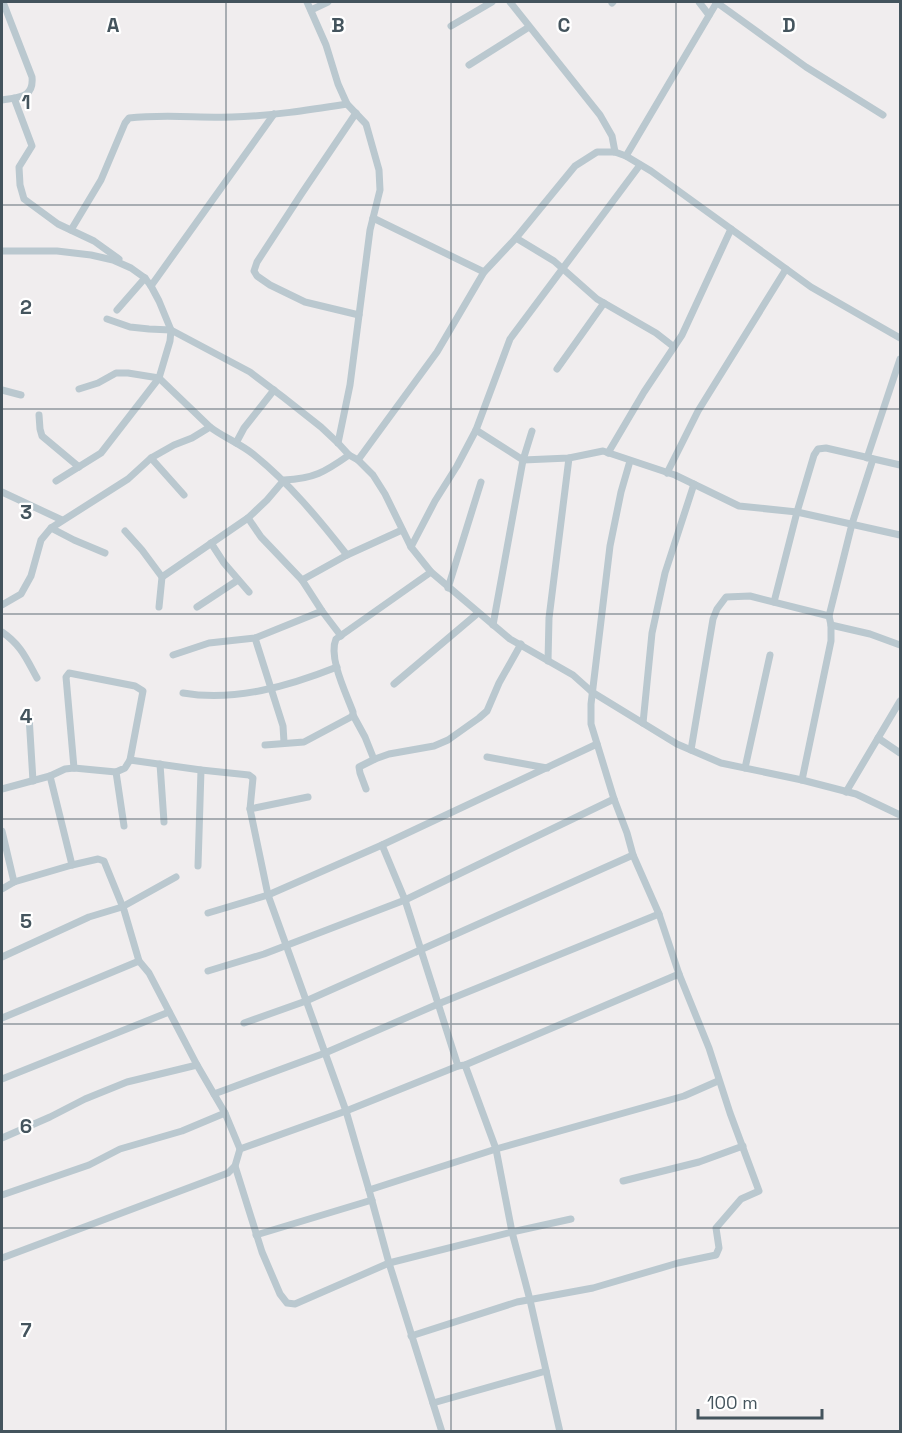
<svg xmlns="http://www.w3.org/2000/svg" width="902" height="1433" font-family="'Space Grotesk',sans-serif">
<rect width="100%" height="100%" fill="#f0edee"/>
<g fill="none" stroke-linecap="round" stroke-linejoin="round">
<g stroke="#bac8cf" stroke-width="7">
<path d="M307 2 326 45 338 84 347 104 366 124 379 170 380 190 370 230 350 385 338 443"/>
<path d="M510 2 600 115 612 136 615 152"/>
<path d="M699 2 709 15"/>
<path d="M716 2 806 67 883 115"/>
<path d="M612 3 613 2"/>
<path d="M311 10 328 2"/>
<path d="M451 26 492 2"/>
<path d="M469 65 529 27"/>
<path d="M14 98 32 146 19 167 20 185 24 199 58 224 94 241 119 259"/>
<path d="M2 100C19 97 34 98 32 77L3 2"/>
<path d="M356 113 302 193 257 262 254 271 257 276 270 285 305 302 359 315"/>
<path d="M626 156 717 2"/>
<path d="M373 218 484 272"/>
<path d="M71 230 101 180 125 123 129 118C163 114 198 118 232 117 271 116 309 110 347 104"/>
<path d="M516 238 554 261 597 299 656 333 674 347"/>
<path d="M2 251H57L91 255 113 260 131 268 145 278 151 286 159 301 171 330 170 341 159 378 101 453 56 481"/>
<path d="M151 286 274 114"/>
<path d="M117 310 145 278"/>
<path d="M107 319 130 327 149 329 171 330 250 372 283 397 321 427 338 443 349 455 358 460 373 475 385 494 411 547 431 572 510 639 573 675 592 692 677 744 721 763 802 780 856 794 900 815"/>
<path d="M557 369 604 303"/>
<path d="M79 389 98 383 116 373H128L159 378 210 427"/>
<path d="M2 390 21 395"/>
<path d="M39 415 40 429 42 436 79 467"/>
<path d="M476 430 523 460 569 458 603 451 675 475 739 506 797 512 900 535"/>
<path d="M236 443 244 428 274 390"/>
<path d="M608 453 644 392 682 335 731 229"/>
<path d="M151 458 184 495"/>
<path d="M867 458 900 359"/>
<path d="M358 460 437 352 484 272 516 238 575 166 597 152H615L626 156 651 171 811 287 900 338"/>
<path d="M667 473 698 411 786 269"/>
<path d="M2 492 62 520"/>
<path d="M248 518 261 537 302 580 322 611 341 636"/>
<path d="M51 528 74 540 105 553"/>
<path d="M125 531 142 550 162 577 159 607"/>
<path d="M211 543 224 563 249 592"/>
<path d="M411 547 435 501 457 466 476 430 510 339 640 165"/>
<path d="M162 577 248 518 267 500 284 480C313 479 325 472 349 455"/>
<path d="M302 580 347 555 402 530"/>
<path d="M448 588 481 482"/>
<path d="M774 602 797 512 814 455 818 449 826 448 900 465"/>
<path d="M2 605 21 594 31 576 41 540 51 528 128 479 151 458 174 445 192 438 210 427C223 437 239 443 253 454 289 483 318 518 347 555"/>
<path d="M197 607 238 580"/>
<path d="M493 625 523 460 532 431"/>
<path d="M831 625 870 634 900 645"/>
<path d="M2 632C21 645 26 658 37 678"/>
<path d="M255 638 283 726 284 742"/>
<path d="M173 655 209 643 255 638 322 611"/>
<path d="M548 661 549 618 569 458"/>
<path d="M394 684 478 613"/>
<path d="M183 693C235 702 289 686 337 667"/>
<path d="M353 715 365 737 373 757 375 759 389 754 434 746 448 740 479 718 487 711 499 683 521 644"/>
<path d="M29 716 33 781"/>
<path d="M643 723 652 633 665 573 694 484"/>
<path d="M878 738 900 753"/>
<path d="M265 745 304 742 351 717 353 715V712C346 693 328 657 336 639L431 572"/>
<path d="M691 750 713 619 717 609 726 597 750 596 829 616"/>
<path d="M487 757 547 768"/>
<path d="M130 760 201 770 249 775 253 778 250 809 268 895 346 1111 369 1190 389 1263 442 1432"/>
<path d="M160 764 164 822"/>
<path d="M74 768 66 677 69 673 135 686 143 691 130 760 125 768 116 772"/>
<path d="M745 768 770 655"/>
<path d="M50 776 65 769 74 768 116 772 124 826"/>
<path d="M802 780 831 641V625L829 616 852 524 873 459"/>
<path d="M2 789 50 776 72 865"/>
<path d="M366 789 360 773 359 767 375 759"/>
<path d="M846 792 900 701"/>
<path d="M250 809 308 797"/>
<path d="M2 831 14 882"/>
<path d="M382 845 405 900 458 1066"/>
<path d="M198 866 201 770"/>
<path d="M2 889 14 882 72 865 98 859 104 861 124 910 139 961 149 973 197 1065 225 1113 240 1149 346 1111 458 1066 465 1065 679 974"/>
<path d="M208 913 268 895 382 845 597 744"/>
<path d="M2 957 89 917 122 907 176 877"/>
<path d="M208 971 264 954 405 900 614 799"/>
<path d="M2 1018 139 961"/>
<path d="M244 1023 306 1001 633 855"/>
<path d="M465 1065 496 1149 512 1232 530 1300 560 1432"/>
<path d="M2 1079 169 1012"/>
<path d="M214 1094 325 1053 438 1004 659 914"/>
<path d="M2 1138 50 1117 85 1099 127 1082 197 1065"/>
<path d="M235 1166 262 1252 280 1294 287 1303 295 1304 389 1263 512 1232 571 1219"/>
<path d="M623 1181 699 1162 743 1146"/>
<path d="M369 1190 496 1149 684 1096 718 1081"/>
<path d="M2 1195 89 1165 120 1149 182 1131 225 1113"/>
<path d="M256 1235 372 1200"/>
<path d="M2 1258 228 1173 235 1166 240 1149"/>
<path d="M411 1336 517 1302 593 1288 678 1263 716 1255 719 1248 716 1228 741 1199 759 1191 730 1113 709 1048 679 974 659 914 633 855 627 833 614 799 591 724V704L610 546 621 492 630 461"/>
<path d="M433 1403 546 1371"/>
</g>
</g>
<path fill="none" stroke="#44545d" stroke-width="1.5" stroke-opacity="0.55" d="M226 2V1432M451 2V1432M676 2V1432M2 205H900M2 409H900M2 614H900M2 819H900M2 1024H900M2 1228H900"/>
<g font-size="20" text-anchor="middle" font-weight="bold" fill="#44545d" stroke="#fff" stroke-width="4.5" stroke-linejoin="round" paint-order="stroke">
<text x="113" y="32">A</text>
<text x="338" y="32">B</text>
<text x="564" y="32">C</text>
<text x="789" y="32">D</text>
<text x="26" y="109">1</text>
<text x="26" y="314">2</text>
<text x="26" y="519">3</text>
<text x="26" y="723">4</text>
<text x="26" y="928">5</text>
<text x="26" y="1133">6</text>
<text x="26" y="1337">7</text>
</g>
<rect width="902" height="1433" fill="none" stroke="#44545d" stroke-width="6"/>
<path d="M698 1409v9h124v-9" fill="none" stroke="#44545d" stroke-width="3"/>
<text x="707" y="1409" font-size="18" fill="#44545d" stroke="#ffffff" stroke-width="4.5" paint-order="stroke">100 m</text>
</svg>
